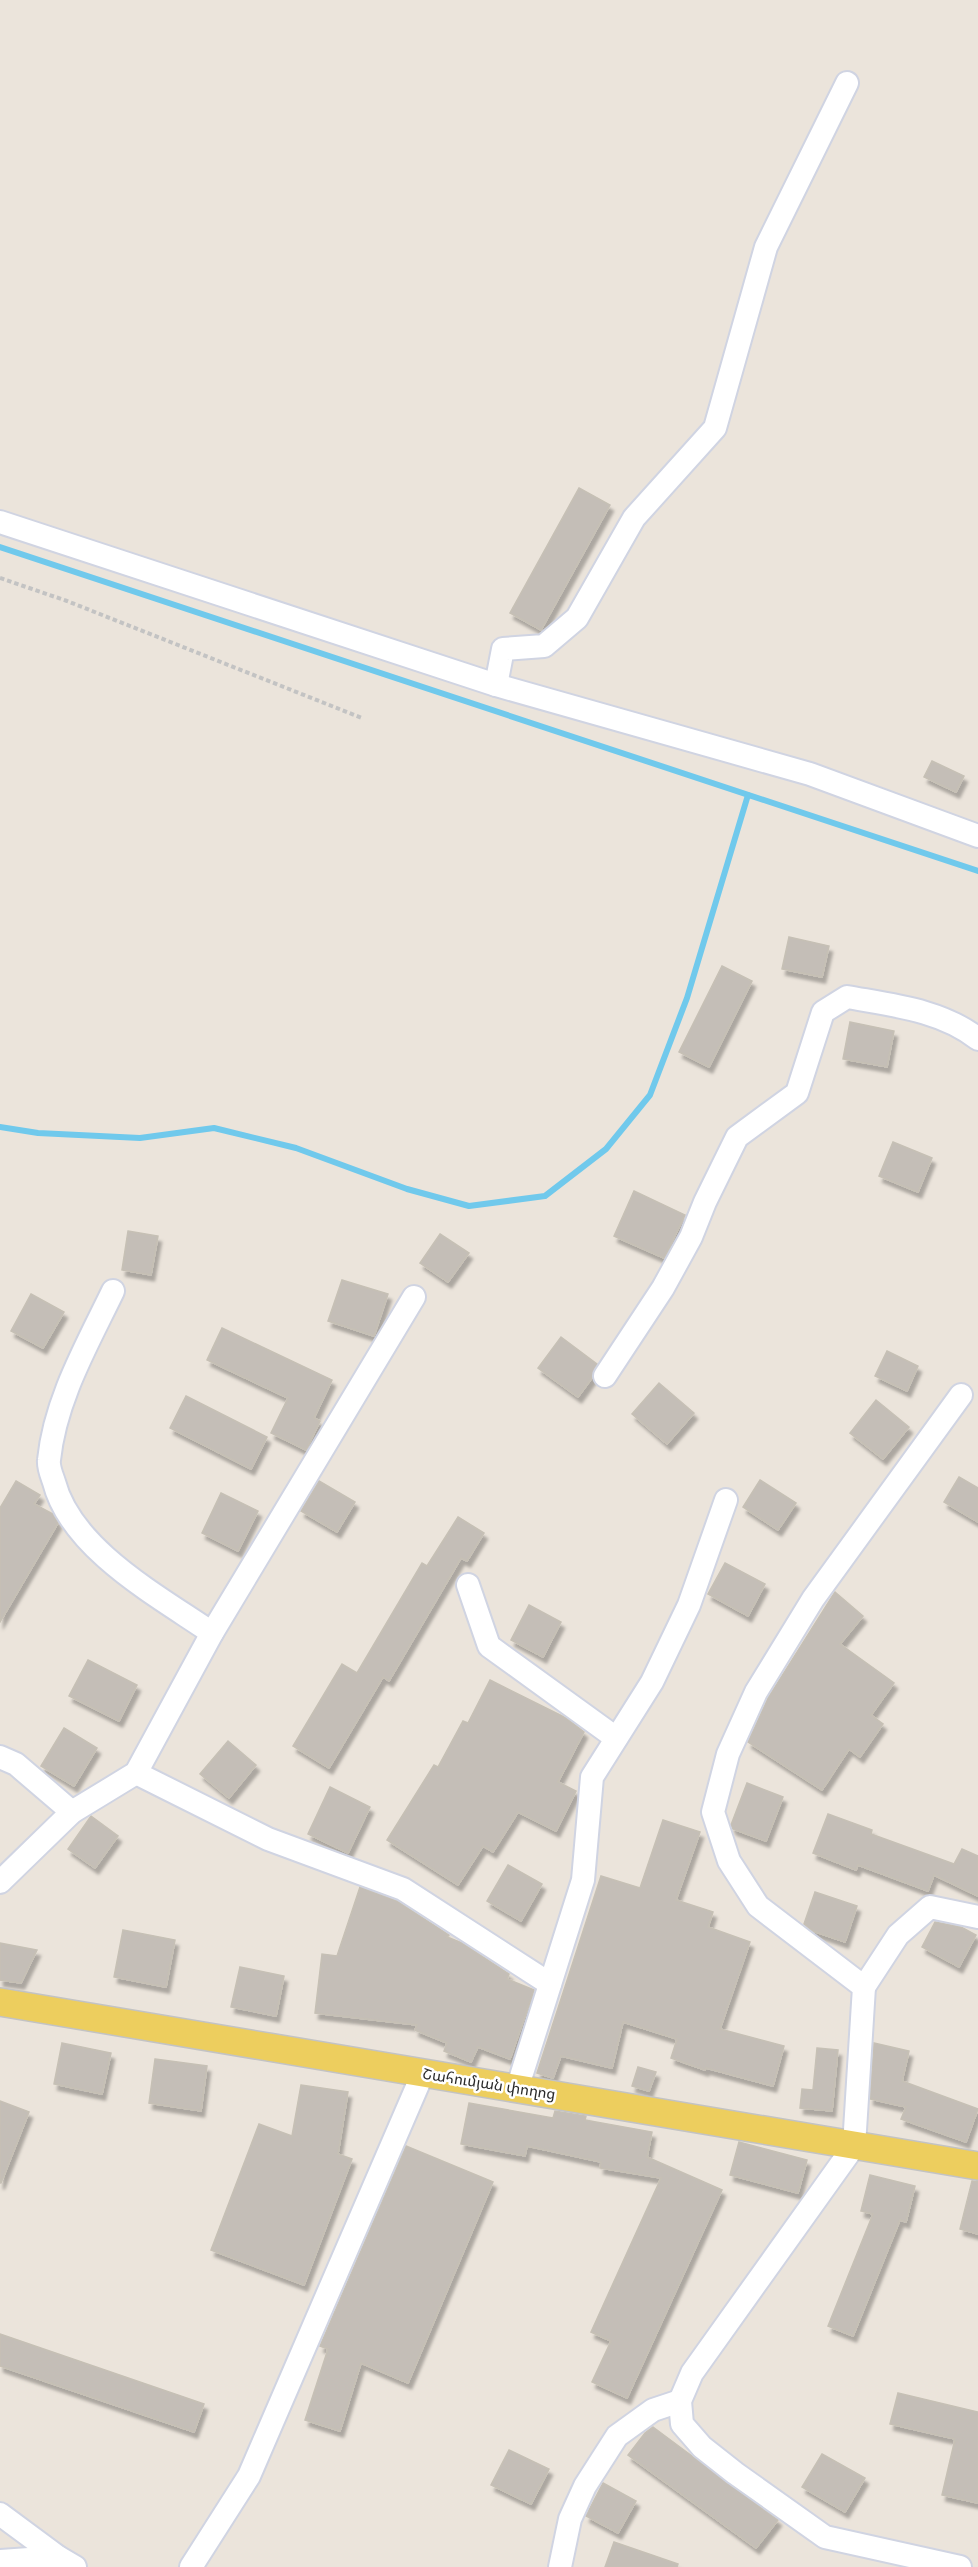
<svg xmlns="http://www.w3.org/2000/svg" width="978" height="2567" font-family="Figtree,'Noto Sans Armenian',sans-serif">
<defs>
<filter id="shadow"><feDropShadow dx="3.5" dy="6" stdDeviation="1.5" flood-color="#0004"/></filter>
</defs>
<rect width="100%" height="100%" fill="#ebe4db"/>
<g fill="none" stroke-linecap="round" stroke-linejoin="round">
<g stroke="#70c9ec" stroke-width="6">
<path d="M0 547 978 871"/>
<path d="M0 1127 38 1133 140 1138 214 1128 296 1148 407 1189 469 1206 545 1196 606 1149 650 1095 687 998 748 795"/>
</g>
</g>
<g fill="#c4beb7" stroke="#c6c0b5" stroke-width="1.5" filter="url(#shadow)">
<path d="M579 488 610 505 541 630 510 613Z"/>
<path d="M932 761 964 776 956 792 924 777Z"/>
<path d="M789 937 829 946 822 977 782 969Z"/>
<path d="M722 966 752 981 709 1067 679 1052Z"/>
<path d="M850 1022 894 1031 887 1067 843 1059Z"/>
<path d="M893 1142 932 1158 918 1192 879 1176Z"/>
<path d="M634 1191 685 1215 664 1258 614 1236Z"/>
<path d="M128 1231 158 1236 151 1275 122 1270Z"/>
<path d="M440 1234 469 1253 448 1282 420 1263Z"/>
<path d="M342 1280 388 1294 374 1336 328 1321Z"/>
<path d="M31 1294 64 1312 43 1348 11 1331Z"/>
<path d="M222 1328 332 1380 314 1418 320 1421 306 1450 271 1433 288 1398 207 1360Z"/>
<path d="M561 1337 597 1364 592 1378 578 1397 538 1368Z"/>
<path d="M887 1351 918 1366 907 1391 875 1376Z"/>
<path d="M659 1383 694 1413 667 1444 632 1414Z"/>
<path d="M186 1396 267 1437 251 1469 170 1428Z"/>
<path d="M876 1400 909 1427 883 1459 850 1433Z"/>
<path d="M959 1477 978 1488V1522L944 1502Z"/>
<path d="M760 1480 796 1503 778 1530 743 1507Z"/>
<path d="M16 1481 40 1495 34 1504 53 1514 58 1523 0 1622V1508Z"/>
<path d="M319 1481 355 1502 337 1532 301 1511Z"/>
<path d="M221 1493 258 1511 238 1551 202 1533Z"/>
<path d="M458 1517 484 1533 467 1561 461 1558 389 1681 383 1677 329 1768 293 1746 342 1664 357 1673 422 1563 427 1566Z"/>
<path d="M725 1563 765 1584 748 1616 708 1594Z"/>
<path d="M835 1592 863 1616 840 1644 894 1683 871 1715 883 1724 860 1757 849 1749 822 1790 748 1742 768 1698Z"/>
<path d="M529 1605 561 1622 543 1657 511 1640Z"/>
<path d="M88 1660 137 1685 119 1721 69 1696Z"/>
<path d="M490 1680 566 1718 584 1732 558 1782 576 1791 556 1831 518 1812 493 1852 483 1846 458 1885 387 1840 434 1765 438 1767 463 1721 468 1723Z"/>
<path d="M64 1728 97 1748 74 1786 41 1766Z"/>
<path d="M228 1741 256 1765 229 1798 200 1774Z"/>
<path d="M747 1783 783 1797 766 1841 733 1829 731 1825Z"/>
<path d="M330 1787 370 1807 348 1853 308 1834Z"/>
<path d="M828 1814 872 1830 871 1834 954 1864 962 1849 978 1856V1896L934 1875 928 1891 858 1865 856 1870 813 1853Z"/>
<path d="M91 1816 118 1836 95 1868 68 1849Z"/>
<path d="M663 1820 700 1832 676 1900 713 1912 708 1927 750 1942 720 2029 784 2046 773 2086 706 2068 705 2070 671 2058 677 2039 623 2022 612 2068 561 2056 553 2078 537 2073 601 1876 640 1888Z"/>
<path d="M508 1865 542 1884 521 1921 487 1901Z"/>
<path d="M360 1887 397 1901 449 1935 447 1937 462 1943 509 1974 507 1979 534 1990 510 2059 478 2047 471 2062 444 2051 447 2043 415 2030 417 2025 315 2013 322 1954 337 1956Z"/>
<path d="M815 1892 857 1906 845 1942 813 1931 804 1924Z"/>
<path d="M935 1922 961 1927 976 1935 959 1967 922 1947Z"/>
<path d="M123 1930 175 1940 166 1987 114 1977Z"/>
<path d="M0 1943 37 1950 21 1983 0 1980Z"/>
<path d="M240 1967 284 1976 276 2016 231 2007Z"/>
<path d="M62 2043 111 2053 102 2094 54 2084Z"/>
<path d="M874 2043 909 2051 902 2081 978 2109 966 2142 901 2119 906 2107 870 2099Z"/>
<path d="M817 2048 838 2050 832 2111 800 2108 802 2089 813 2090Z"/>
<path d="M155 2059 207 2066 201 2111 149 2103Z"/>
<path d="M638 2067 656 2072 649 2091 632 2086Z"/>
<path d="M301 2085 348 2092 338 2154 352 2159 304 2285 211 2250 259 2124 292 2136Z"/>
<path d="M0 2101 29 2112 1 2183H0Z"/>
<path d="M469 2103 553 2118 555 2111 586 2116 585 2120 652 2132 647 2157 722 2190 627 2398 592 2382 611 2341 591 2332 661 2178 600 2168 601 2162 527 2146 525 2156 461 2144Z"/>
<path d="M739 2142 807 2160 798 2193 730 2175Z"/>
<path d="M406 2146 493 2182 408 2383 361 2363 340 2431 305 2420 328 2349 320 2346Z"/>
<path d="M870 2175 915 2186 906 2222 900 2220 853 2336 828 2326 873 2214 861 2211Z"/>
<path d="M972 2181 978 2182V2234L960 2229Z"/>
<path d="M0 2334 204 2404 194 2432 0 2366Z"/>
<path d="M898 2393 978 2412V2503L942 2495 955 2439 890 2424Z"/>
<path d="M653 2427 778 2520 756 2548 628 2455 645 2433Z"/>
<path d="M509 2450 549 2469 531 2504 491 2485Z"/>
<path d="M822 2454 865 2478 845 2512 802 2487Z"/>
<path d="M603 2483 636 2501 618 2533 586 2516Z"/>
<path d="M614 2542 678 2564 677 2567H605Z"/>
</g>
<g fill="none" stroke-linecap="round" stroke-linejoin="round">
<defs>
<g id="minor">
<path d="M0 522 496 685 810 774 978 836"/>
<path d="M496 685 503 649 544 646 577 618 634 518 715 428 766 247 847 83"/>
<path d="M113 1291C87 1345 55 1400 49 1460 48 1467 52 1476 54 1482 71 1549 158 1596 212 1633"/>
<path d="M605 1376 663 1288 691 1237 705 1202 737 1137 797 1093 823 1012 847 997C891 1005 942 1010 978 1039"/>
<path d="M468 1585 489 1646 616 1738"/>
<path d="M0 1757 16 1764 72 1812"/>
<path d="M136 1773 268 1839 403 1889 550 1984"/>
<path d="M0 1882 72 1812 136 1773 212 1633 414 1297"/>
<path d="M864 1987 898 1935 930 1907 978 1917"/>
<path d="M517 2089 583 1880 592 1777 652 1682 689 1605 726 1500"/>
<path d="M0 2514 58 2557 75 2567"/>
<path d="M0 2561 58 2557"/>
<path d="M191 2567 249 2476 423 2073"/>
<path d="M560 2567 570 2519 585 2486 617 2436 653 2410 680 2401"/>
<path d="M960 2567 825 2537 735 2473 702 2447 682 2424 680 2401 692 2373 854 2146 864 1987 758 1906 729 1861 713 1812 728 1754 756 1692 813 1599 961 1395"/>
</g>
<path id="major" d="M0 2002 978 2166"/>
</defs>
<use href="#minor" stroke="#d0d4e2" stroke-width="26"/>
<use href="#major" stroke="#c3c3c3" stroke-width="30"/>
<path stroke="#c3c3c3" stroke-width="4" stroke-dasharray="4.5 3" stroke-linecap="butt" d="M0 578 67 601 362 718"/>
<use href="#minor" stroke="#fff" stroke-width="22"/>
<use href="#major" stroke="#edce5e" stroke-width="27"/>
</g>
<g text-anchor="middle" stroke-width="5" stroke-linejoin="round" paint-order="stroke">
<g font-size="15" fill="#292929" stroke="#fff">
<text transform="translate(489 2084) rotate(9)" y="5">Շահումյան փողոց</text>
</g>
</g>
</svg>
